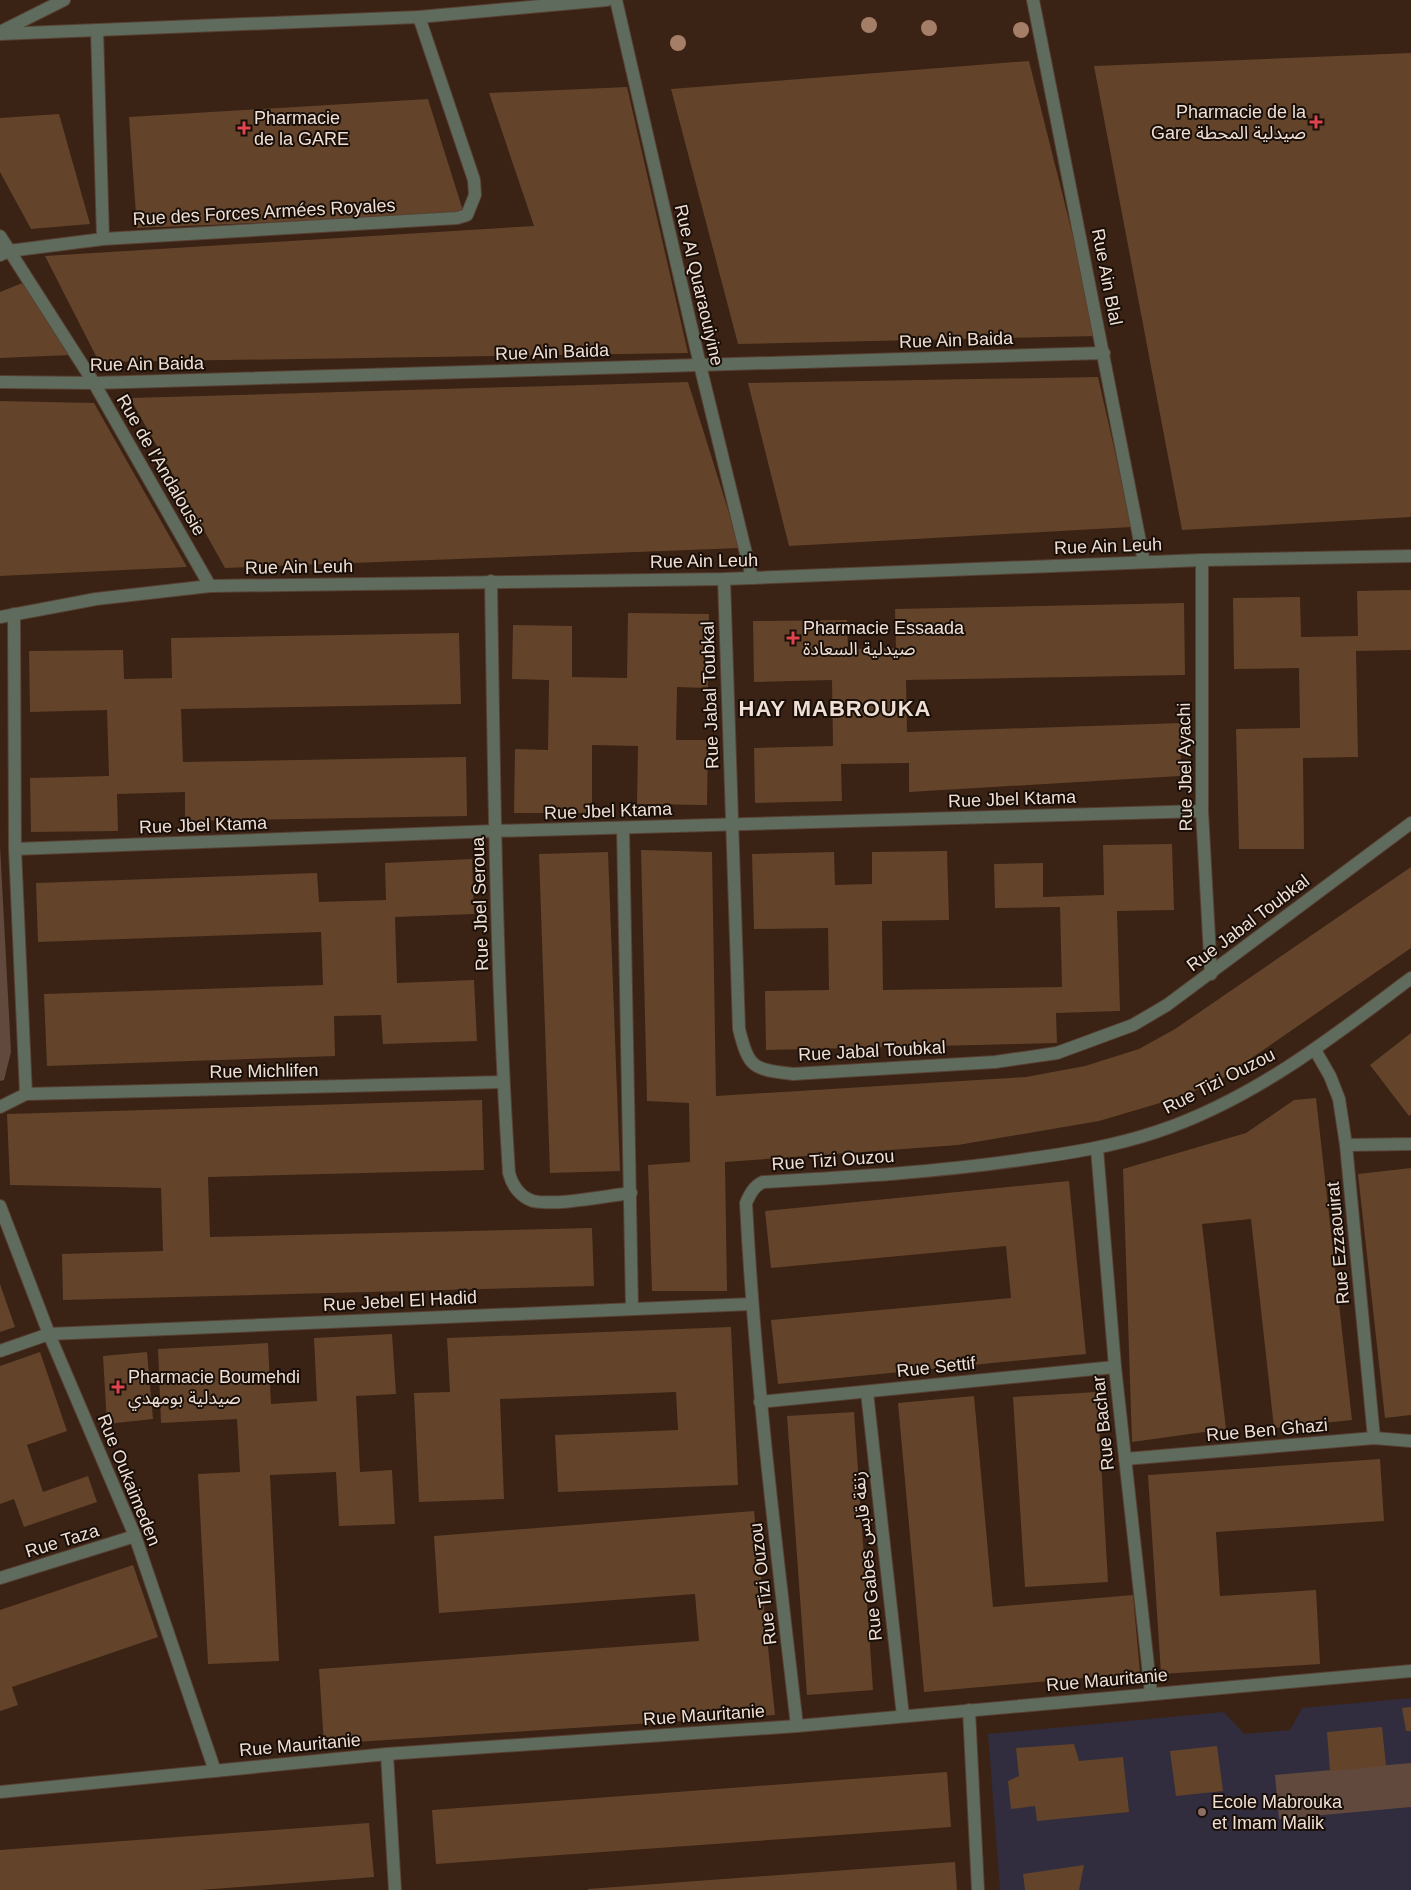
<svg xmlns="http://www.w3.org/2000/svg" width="1411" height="1890" font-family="Helvetica,'Noto Sans Arabic',sans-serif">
<rect width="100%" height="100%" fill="#3a2214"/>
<path fill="#312d3e" d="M1411 1698V1890H1000L988 1734 1224 1712 1244 1734 1290 1730 1302 1708Z"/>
<g fill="#614a3d">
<path d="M0 846 11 1052 4 1080 0 1081Z"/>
<path d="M1411 1763V1807L1279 1819 1275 1775Z"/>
</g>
<g fill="#63442a">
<path d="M1411 53V517L1182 530 1094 66Z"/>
<path d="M1029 61 1098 336 738 344 671 89Z"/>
<path d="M627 87 688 353 99 362 45 256 534 226 489 93Z"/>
<path d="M428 99 464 214 137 228 129 117Z"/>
<path d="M59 114 90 224 31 229 0 172V118Z"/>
<path d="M25 282 71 355 0 358V292Z"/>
<path d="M1098 377 1132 527 789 546 748 383Z"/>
<path d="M688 382 740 548 225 568 130 398Z"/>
<path d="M0 401 94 403 187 567 0 576Z"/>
<path d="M1411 590V650L1356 651 1358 757 1303 758 1304 849H1239L1236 729 1300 728 1299 668 1234 669 1233 598 1300 597 1301 637 1358 636 1357 591Z"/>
<path d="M1184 603 1185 675 906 680 907 732 1182 723 1180 776 909 792V763L841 764 842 801 755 803 754 748 833 746 832 680 754 682 753 621 847 620 848 649 896 648 895 609Z"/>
<path d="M628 613 709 614 708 688 677 687 676 740H708L707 805 637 804 638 746 592 745V813H514L515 749 548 750 549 680 512 679 513 625 572 626V677L627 678Z"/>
<path d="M459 633 461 704 181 709 183 762 466 757 467 816 185 821V792L117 794 118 831 31 832 30 778 109 776 107 710 30 712 29 651 123 650 124 679 172 678 171 638Z"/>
<path d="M1172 844 1174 910 1117 911 1120 1011 1056 1013 1057 1043 766 1050 765 991 829 990 828 928 754 929 752 854 834 852 835 885 872 884V852L947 851 949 920 882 921 883 990 1062 987 1060 907 995 908 994 864 1043 863V897L1104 895 1103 845Z"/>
<path d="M641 850 712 852 716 1096 1026 1077 1085 1066 1139 1049 1175 1029 1411 867V948L1214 1084 1160 1103 1099 1121 958 1145 725 1162 727 1291H652L648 1165 690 1162 689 1103 647 1101Z"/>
<path d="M608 852 620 1171 550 1173 539 854Z"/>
<path d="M472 859 474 914 395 917 397 983 474 980 477 1041 383 1044 381 1015 334 1016 335 1056 47 1066 44 994 323 985 321 932 38 942 36 883 317 873 319 902 386 900 385 863Z"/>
<path d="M1411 1033V1114L1409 1116 1370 1065Z"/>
<path d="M1316 1098 1352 1420 1274 1428 1251 1219 1202 1224 1226 1429 1132 1442 1123 1169 1246 1133 1294 1100Z"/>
<path d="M482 1100 484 1170 208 1177 210 1237 592 1228 594 1286 63 1300 62 1254 163 1251 161 1188 10 1185 7 1114Z"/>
<path d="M1411 1168V1415L1385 1418 1358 1174Z"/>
<path d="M1069 1181 1086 1354 778 1384 771 1320 1011 1298 1006 1246 771 1268 765 1211Z"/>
<path d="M0 1284 15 1327 0 1332Z"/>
<path d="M731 1327 738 1485 558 1492 555 1435 678 1430 676 1392 500 1399 504 1499 419 1502 414 1393 450 1392 447 1338Z"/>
<path d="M392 1334 396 1394 356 1396 360 1472 392 1470 395 1524 339 1526 336 1472 270 1475 279 1661 208 1664 198 1474 240 1472 237 1419 161 1423 158 1349 268 1343 271 1404 317 1401 314 1338Z"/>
<path d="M40 1352 67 1431 27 1445 43 1492 88 1476 97 1502 24 1527 14 1499 0 1504V1366Z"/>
<path d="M147 1352 153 1419 107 1424 103 1356Z"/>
<path d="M1097 1392 1108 1582 1025 1587 1013 1397Z"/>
<path d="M974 1396 993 1607 1133 1595 1140 1673 924 1692 898 1403Z"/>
<path d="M854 1412 873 1690 807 1695 787 1416Z"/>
<path d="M1380 1459 1384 1521 1216 1532 1220 1596 1316 1590 1320 1664 1161 1674 1148 1475Z"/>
<path d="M754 1511 775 1715 324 1744 319 1669 699 1641 695 1594 439 1613 434 1536Z"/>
<path d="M133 1565 158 1637 12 1687 18 1705 0 1711V1610Z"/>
<path d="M1411 1707V1731H1406L1402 1708Z"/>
<path d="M1382 1727 1386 1766 1330 1771 1327 1732Z"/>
<path d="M1074 1744 1079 1761 1123 1757 1129 1812 1037 1821 1035 1806 1011 1809 1008 1781 1019 1776 1016 1748Z"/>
<path d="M1217 1746 1223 1791 1176 1796 1170 1751Z"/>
<path d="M947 1772 951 1827 436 1864 432 1810Z"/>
<path d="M369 1823 374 1877 200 1890H0V1850Z"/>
<path d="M955 1862 957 1890H588V1889Z"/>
<path d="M1084 1865 1079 1890H1025L1023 1874Z"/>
</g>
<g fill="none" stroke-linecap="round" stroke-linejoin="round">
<defs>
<g id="minor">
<path d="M616 0 700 365 752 578"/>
<path d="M1033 0 1144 562"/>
<path d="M97 30 103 239"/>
<path d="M0 32 64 0"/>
<path d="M0 34 419 17 607 0"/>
<path d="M0 236 94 383 210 586"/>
<path d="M0 255 9 251 103 239 457 218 467 215 475 195 474 180 419 17"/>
<path d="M0 382 94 383 1104 353"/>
<path d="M1202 560V811L1211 974"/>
<path d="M724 579 739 1029C749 1069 753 1069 793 1074L995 1062 1057 1053 1133 1025 1167 1005 1411 823"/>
<path d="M491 581C494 778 496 976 509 1173 512 1185 520 1197 533 1201 557 1206 605 1196 631 1193"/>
<path d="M14 614 15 849 26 1094"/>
<path d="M0 617 96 599 210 586 724 579 1202 560 1411 556"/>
<path d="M623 828 632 1309"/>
<path d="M15 849 495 831 1202 811"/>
<path d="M1315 1050 1330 1076 1339 1099 1346 1145 1374 1438"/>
<path d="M0 1107 26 1094 503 1082"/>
<path d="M1346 1145 1411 1144"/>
<path d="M1097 1149 1115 1367 1151 1693"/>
<path d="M0 1206 49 1334 135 1536 215 1771"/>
<path d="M0 1351 49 1334 751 1304"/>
<path d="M867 1392 903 1716"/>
<path d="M760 1402 1115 1367"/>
<path d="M1125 1459 1374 1438 1411 1441"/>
<path d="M0 1578 135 1536"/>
<path d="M969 1710 978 1890"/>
<path d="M797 1726C777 1552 755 1378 746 1203 750 1194 754 1186 763 1182 851 1177 940 1172 1027 1159 1071 1153 1114 1146 1156 1132 1252 1100 1332 1038 1411 978"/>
<path d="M387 1754 395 1890"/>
<path d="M0 1792 387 1754 797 1726 1411 1671"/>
</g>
</defs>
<use href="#minor" stroke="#574033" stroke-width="14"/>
<use href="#minor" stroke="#5f6b5d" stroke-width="12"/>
</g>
<g fill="#a57e67">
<circle cx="869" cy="25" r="8"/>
<circle cx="929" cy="28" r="8"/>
<circle cx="1021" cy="30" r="8"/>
<circle cx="678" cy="43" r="8"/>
</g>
<g fill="#e0444e" stroke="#190f08" stroke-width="2">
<path d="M1313.5 114.5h5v5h5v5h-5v5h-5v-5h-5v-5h5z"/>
<path d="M241.5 120.5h5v5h5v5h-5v5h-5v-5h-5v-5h5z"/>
<path d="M790.5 630.5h5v5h5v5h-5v5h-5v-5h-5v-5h5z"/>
<path d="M115.5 1379.5h5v5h5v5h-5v5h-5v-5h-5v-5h5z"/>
</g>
<circle fill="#8d6e63" stroke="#190f08" stroke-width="2" cx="1202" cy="1812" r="5"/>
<g text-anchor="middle" stroke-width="4" stroke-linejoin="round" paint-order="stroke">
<g font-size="18" fill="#efdfd5" stroke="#190f08" text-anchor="start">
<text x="1306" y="118" text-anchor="end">Pharmacie de la<tspan x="1306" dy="21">Gare صيدلية المحطة</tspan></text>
<text x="254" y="124">Pharmacie<tspan x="254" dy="21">de la GARE</tspan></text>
<text x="803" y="634">Pharmacie Essaada<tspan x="803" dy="21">صيدلية السعادة</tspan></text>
<text x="128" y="1383">Pharmacie Boumehdi<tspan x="128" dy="21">صيدلية بومهدي</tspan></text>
<text x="1212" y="1808">Ecole Mabrouka<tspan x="1212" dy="21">et Imam Malik</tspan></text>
</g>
<g font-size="18" fill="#efdfd5" stroke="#190f08">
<text transform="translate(264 212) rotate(-3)" y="6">Rue des Forces Armées Royales</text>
<text transform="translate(1107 277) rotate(79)" y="6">Rue Ain Blal</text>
<text transform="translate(699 285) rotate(77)" y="6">Rue Al Quaraouiyine</text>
<text transform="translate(956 340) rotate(-2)" y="6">Rue Ain Baida</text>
<text transform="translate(552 352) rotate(-2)" y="6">Rue Ain Baida</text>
<text transform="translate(147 364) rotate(-1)" y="6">Rue Ain Baida</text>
<text transform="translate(161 465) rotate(60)" y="6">Rue de l'Andalousie</text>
<text transform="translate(1108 546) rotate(-2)" y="6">Rue Ain Leuh</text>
<text transform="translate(704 561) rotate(-1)" y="6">Rue Ain Leuh</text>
<text transform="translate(299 567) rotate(-1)" y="6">Rue Ain Leuh</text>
<text transform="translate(710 695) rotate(-92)" y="6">Rue Jabal Toubkal</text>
<text transform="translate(1185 767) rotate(-91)" y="6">Rue Jbel Ayachi</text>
<text transform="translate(1012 799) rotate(-2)" y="6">Rue Jbel Ktama</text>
<text transform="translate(608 811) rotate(-2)" y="6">Rue Jbel Ktama</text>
<text transform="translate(203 825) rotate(-2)" y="6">Rue Jbel Ktama</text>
<text transform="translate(480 904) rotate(-92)" y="6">Rue Jbel Seroua</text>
<text transform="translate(1248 923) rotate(-37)" y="6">Rue Jabal Toubkal</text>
<text transform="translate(872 1051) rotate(-3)" y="6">Rue Jabal Toubkal</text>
<text transform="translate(264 1071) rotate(-1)" y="6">Rue Michlifen</text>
<text transform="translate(1219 1081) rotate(-27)" y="6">Rue Tizi Ouzou</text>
<text transform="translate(833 1160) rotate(-4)" y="6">Rue Tizi Ouzou</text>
<text transform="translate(1338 1243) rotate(-95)" y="6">Rue Ezzaouirat</text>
<text transform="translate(400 1301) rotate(-3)" y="6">Rue Jebel El Hadid</text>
<text transform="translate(936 1367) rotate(-6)" y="6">Rue Settif</text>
<text transform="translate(1103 1423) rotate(-96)" y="6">Rue Bachar</text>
<text transform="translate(1267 1430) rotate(-5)" y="6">Rue Ben Ghazi</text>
<text transform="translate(129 1480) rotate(68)" y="6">Rue Oukaimeden</text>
<text transform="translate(62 1541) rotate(-17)" y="6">Rue Taza</text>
<text transform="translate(867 1556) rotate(-96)" y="6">Rue Gabes زنقة قابس</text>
<text transform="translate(763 1584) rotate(-97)" y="6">Rue Tizi Ouzou</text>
<text transform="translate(1107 1680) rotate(-5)" y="6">Rue Mauritanie</text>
<text transform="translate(704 1715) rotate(-4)" y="6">Rue Mauritanie</text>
<text transform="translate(300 1745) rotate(-5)" y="6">Rue Mauritanie</text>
</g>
<g font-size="22" font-weight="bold" letter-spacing="1" fill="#efdfd5" stroke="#190f08">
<text x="835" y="716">HAY MABROUKA</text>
</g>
</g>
</svg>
